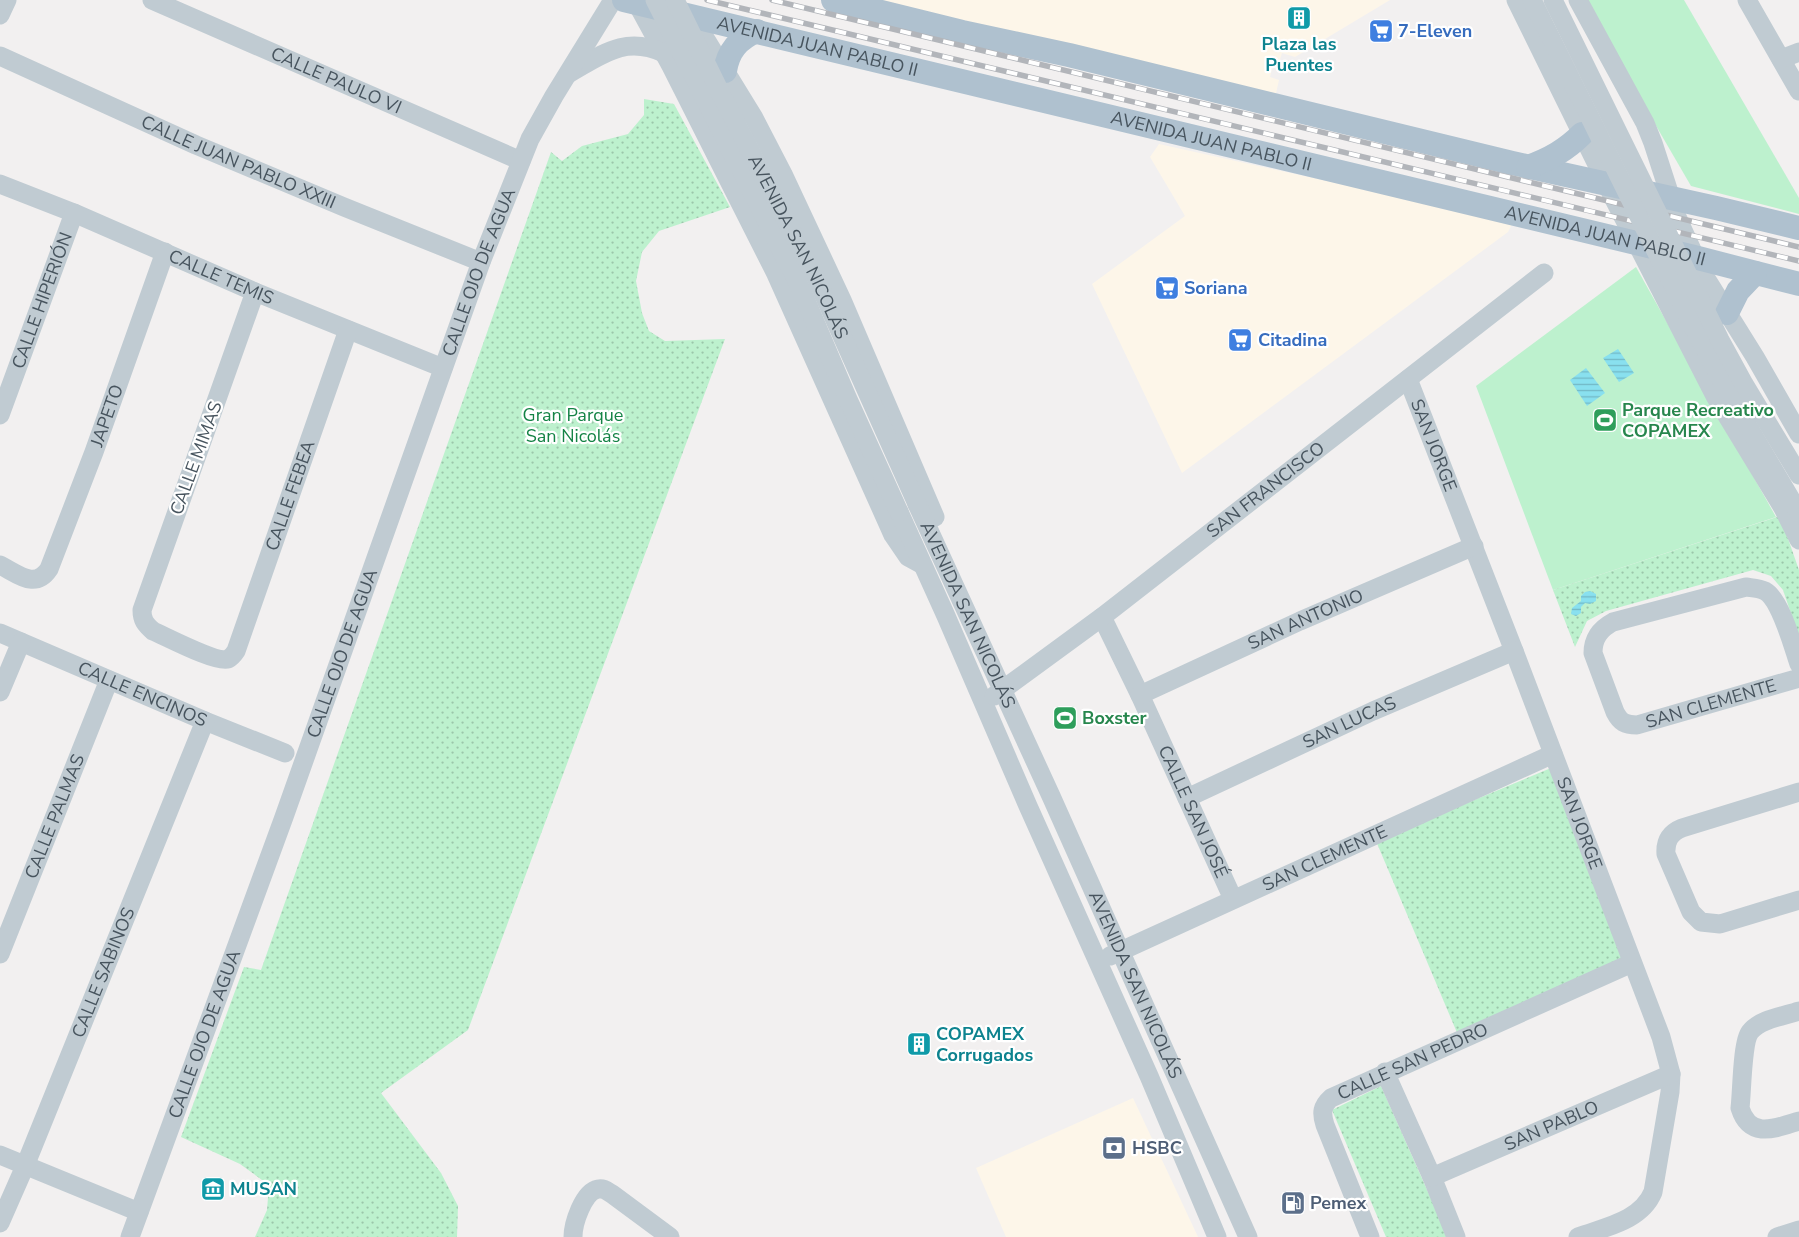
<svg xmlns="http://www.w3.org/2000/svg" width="1799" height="1237" font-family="'Nunito Sans',sans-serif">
<defs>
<pattern id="park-dots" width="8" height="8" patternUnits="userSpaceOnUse" patternTransform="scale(1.25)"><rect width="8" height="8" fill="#bdf1ce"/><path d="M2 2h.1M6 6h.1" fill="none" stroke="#9bc6aa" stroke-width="1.8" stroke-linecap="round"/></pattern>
<pattern id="water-rules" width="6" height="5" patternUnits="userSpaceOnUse" patternTransform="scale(1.25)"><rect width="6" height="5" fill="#89e0ef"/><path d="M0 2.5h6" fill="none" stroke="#72b8c5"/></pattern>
</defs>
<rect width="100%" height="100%" fill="#f2f0f0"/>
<g fill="#fdf6e9">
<path d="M874 0H1390L1295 57 1282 53 1278 66 1273 65 1270 77 1279 80 1275 98Z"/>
<path d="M1159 144 1513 222 1508 232 1182 473 1092 284 1185 216 1150 157Z"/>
<path d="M1133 1098 1198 1237H1006L976 1168Z"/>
</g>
<g fill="#bdf1ce">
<path d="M1583 0H1684L1799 198V214L1691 186Z"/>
<path d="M1636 267 1776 517 1553 590 1476 386Z"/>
</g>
<g fill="url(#park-dots)">
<path d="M644 99 674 104 730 207 659 231 642 252 636 281 642 313 649 331 665 341 725 339 468 1030 381 1093 441 1173 458 1206 457 1237H255L267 1210 269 1185 240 1164 181 1137 244 967 261 970 551 152 562 161 582 146 628 134 644 115Z"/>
<path d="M1780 516 1799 570V637L1783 590 1771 576 1753 570 1606 611 1587 621 1575 647 1553 590Z"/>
<path d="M1551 768 1625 958 1458 1035 1376 841Z"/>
<path d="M1381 1086 1448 1237H1386L1332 1110Z"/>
</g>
<g fill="url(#water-rules)">
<path d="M1618 349 1634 373 1619 382 1603 358Z"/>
<path d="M1586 368 1605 393 1587 406 1570 380Z"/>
<path d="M1590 591 1596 594V601L1590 604 1585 603 1581 607V613L1576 616 1571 614 1572 608 1581 601V596L1585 592Z"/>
</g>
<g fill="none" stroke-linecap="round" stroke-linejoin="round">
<g stroke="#c0cbd2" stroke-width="19">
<path id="s1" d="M152 0 521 161"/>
<path d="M635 0 671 66 776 274 893 535 908 557 919 563"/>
<path d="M1516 0 1616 203 1715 396 1783 508 1799 540"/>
<path d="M1578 0 1645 123 1653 143 1677 217 1702 272 1755 357 1799 434"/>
<path d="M1747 0 1799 91"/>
<path d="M0 15 7 0"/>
<path d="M692 17 754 118 783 174 842 300 935 517"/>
<path id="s2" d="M0 56 196 145 344 207 481 262"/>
<path d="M1781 59 1799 52"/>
<path d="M568 74C602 55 624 35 664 53"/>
<path id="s3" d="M0 184 74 213 255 292 443 368"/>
<path id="s4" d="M255 292 142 610C142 620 145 624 153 631 167 637 216 663 228 659 232 657 234 654 236 651L348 330"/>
<path id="s5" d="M1408 379 1514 651 1661 1037 1671 1074 1670 1092 1653 1192C1641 1221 1605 1227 1578 1237"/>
<path id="s6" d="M0 415 74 213"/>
<path id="s7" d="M917 504 1051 796 1248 1237"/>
<path d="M899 512 946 616 1028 806 1149 1076 1217 1237"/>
<path id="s8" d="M0 565C18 574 35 590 49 569L94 452 165 252"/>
<path id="s9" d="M1102 617 1140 695 1233 899"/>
<path id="s10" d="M0 633 205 721 285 753"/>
<path id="s11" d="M1799 664C1793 647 1781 600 1765 591 1759 588 1753 588 1746 587L1613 622C1600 629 1593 638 1593 653L1615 712C1620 722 1625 725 1637 725L1799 678"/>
<path d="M0 692 21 642"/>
<path id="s12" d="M1140 695 1300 621 1474 546"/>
<path id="s13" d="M994 696 1102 617 1544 273"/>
<path d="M1799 792 1682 828C1670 833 1665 841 1666 854L1691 912 1701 922 1720 924 1799 900"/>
<path id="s14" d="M1187 798 1373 711 1514 651"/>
<path id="s15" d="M0 954 109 680"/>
<path id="s16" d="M1110 956 1553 754"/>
<path d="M1799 1011C1784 1016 1760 1019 1750 1032 1742 1042 1742 1093 1740 1108 1750 1140 1776 1128 1799 1121"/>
<path d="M1385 1072 1432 1177 1456 1237"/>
<path d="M0 1155 139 1212"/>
<path id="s17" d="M1432 1177 1671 1074"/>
<path id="s18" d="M0 1223 25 1166 205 721"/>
<path id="s19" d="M130 1237 284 817 481 262 530 139 554 96 613 0"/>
<path d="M573 1237C573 1224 583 1192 598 1189 604 1188 607 1191 612 1194L670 1237"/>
<path id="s20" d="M1370 1237 1325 1125C1321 1113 1322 1106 1331 1098L1632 963"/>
<path d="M1777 1237 1799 1230"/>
</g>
<g stroke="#afc1cf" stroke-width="24">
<path id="s21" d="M624 0 1694 257 1799 284"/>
<path d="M833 0 962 32 1069 55 1512 163 1716 208 1799 228"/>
<path d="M725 71C728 51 738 39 757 31"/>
<path d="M1528 167C1550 159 1566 150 1582 134"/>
<path d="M1727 313 1738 291 1755 273"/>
</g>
<defs>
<g id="rail">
<path d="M707 0 1799 261"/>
<path d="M772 0 1799 247"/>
</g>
</defs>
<use href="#rail" stroke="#b2b5ba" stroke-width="5.5"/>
<use href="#rail" stroke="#fff" stroke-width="4" stroke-dasharray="11" stroke-linecap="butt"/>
<g stroke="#c0cbd2" stroke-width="19">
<path d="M655 0 801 289 847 397 899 512"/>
<path id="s22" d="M675 0 722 96 817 280 917 504"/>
<path d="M1532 0 1695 330 1725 387 1799 513"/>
<path d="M1553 0 1720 340 1744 384 1799 475"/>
</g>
</g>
<defs>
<symbol id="building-square" viewBox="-11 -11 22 22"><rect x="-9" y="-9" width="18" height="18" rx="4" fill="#0f9aa8" stroke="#fff"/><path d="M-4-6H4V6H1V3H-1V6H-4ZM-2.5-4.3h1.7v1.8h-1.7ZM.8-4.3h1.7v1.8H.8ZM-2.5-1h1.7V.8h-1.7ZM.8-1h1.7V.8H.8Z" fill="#fff"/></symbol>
<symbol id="supermarket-square" viewBox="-11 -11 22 22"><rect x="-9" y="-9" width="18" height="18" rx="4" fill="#3f7fe0" stroke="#fff"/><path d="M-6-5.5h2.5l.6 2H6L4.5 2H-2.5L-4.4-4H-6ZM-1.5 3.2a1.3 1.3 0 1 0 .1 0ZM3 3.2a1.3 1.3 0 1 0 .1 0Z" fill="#fff"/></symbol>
<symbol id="stadium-square" viewBox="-11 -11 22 22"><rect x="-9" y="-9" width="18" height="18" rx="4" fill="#2e9e5b" stroke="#fff"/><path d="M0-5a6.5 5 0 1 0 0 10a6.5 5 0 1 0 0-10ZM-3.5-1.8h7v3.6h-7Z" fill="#fff"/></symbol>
<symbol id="bank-square" viewBox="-11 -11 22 22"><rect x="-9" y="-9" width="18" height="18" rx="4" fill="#5c6f8a" stroke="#fff"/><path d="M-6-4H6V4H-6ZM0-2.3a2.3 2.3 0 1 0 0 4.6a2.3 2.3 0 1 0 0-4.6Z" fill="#fff"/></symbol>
<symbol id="museum-square" viewBox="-11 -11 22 22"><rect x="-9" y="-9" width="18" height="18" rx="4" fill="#0f9aa8" stroke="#fff"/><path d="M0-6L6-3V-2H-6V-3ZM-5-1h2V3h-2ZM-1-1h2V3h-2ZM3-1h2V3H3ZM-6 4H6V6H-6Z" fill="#fff"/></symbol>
<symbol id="fuel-square" viewBox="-11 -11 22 22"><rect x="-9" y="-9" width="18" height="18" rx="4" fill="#5c6f8a" stroke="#fff"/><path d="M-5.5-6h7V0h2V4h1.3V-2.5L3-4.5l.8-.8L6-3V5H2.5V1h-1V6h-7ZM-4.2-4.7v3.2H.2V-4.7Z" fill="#fff"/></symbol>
</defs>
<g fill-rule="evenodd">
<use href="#building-square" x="1285" y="4" width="28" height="28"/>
<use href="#supermarket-square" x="1367" y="17" width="28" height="28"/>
<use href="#supermarket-square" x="1153" y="274" width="28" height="28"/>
<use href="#supermarket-square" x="1226" y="326" width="28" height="28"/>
<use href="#stadium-square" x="1591" y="406" width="28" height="28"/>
<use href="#stadium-square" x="1051" y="704" width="28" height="28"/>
<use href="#building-square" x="905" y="1030" width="28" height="28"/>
<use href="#bank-square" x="1100" y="1134" width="28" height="28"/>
<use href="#museum-square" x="199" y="1175" width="28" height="28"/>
<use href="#fuel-square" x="1279" y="1189" width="28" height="28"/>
</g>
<g text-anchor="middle" stroke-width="4.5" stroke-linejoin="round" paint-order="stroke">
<g font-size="18" font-weight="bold" fill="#366cbe" stroke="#fff" text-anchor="start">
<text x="1398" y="37">7-Eleven</text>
<text x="1184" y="294">Soriana</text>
<text x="1258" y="346">Citadina</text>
</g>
<g font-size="18" font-weight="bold" fill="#0d838f" stroke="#fff" text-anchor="start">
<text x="1299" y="50" text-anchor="middle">Plaza las<tspan x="1299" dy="21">Puentes</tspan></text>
<text x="936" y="1040">COPAMEX<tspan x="936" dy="21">Corrugados</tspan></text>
<text x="230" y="1195">MUSAN</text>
</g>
<g font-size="18" fill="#47545e" stroke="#fff">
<text dy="6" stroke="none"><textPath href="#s21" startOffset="199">AVENIDA JUAN PABLO II</textPath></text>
<text dy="6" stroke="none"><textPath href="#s1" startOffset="201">CALLE PAULO VI</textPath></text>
<text dy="6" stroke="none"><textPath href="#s21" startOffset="604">AVENIDA JUAN PABLO II</textPath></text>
<text dy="6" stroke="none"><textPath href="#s2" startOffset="261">CALLE JUAN PABLO XXIII</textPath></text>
<text dy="6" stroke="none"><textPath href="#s21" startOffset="1009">AVENIDA JUAN PABLO II</textPath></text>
<text dy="6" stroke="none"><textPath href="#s22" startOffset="276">AVENIDA SAN NICOLÁS</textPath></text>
<text dy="6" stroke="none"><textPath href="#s19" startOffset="1026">CALLE OJO DE AGUA</textPath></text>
<text dy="6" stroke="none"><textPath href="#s3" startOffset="240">CALLE TEMIS</textPath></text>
<text dy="6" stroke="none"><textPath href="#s6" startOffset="122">CALLE HIPERIÓN</textPath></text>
<text dy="6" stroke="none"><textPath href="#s8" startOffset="220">JAPETO</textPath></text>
<text dy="6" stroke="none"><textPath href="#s5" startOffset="71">SAN JORGE</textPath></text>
<text transform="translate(196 458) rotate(-70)" y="6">CALLE MIMAS</text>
<text dy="6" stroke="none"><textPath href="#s13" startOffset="341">SAN FRANCISCO</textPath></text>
<text dy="6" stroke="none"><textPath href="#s4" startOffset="619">CALLE FEBEA</textPath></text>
<text dy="6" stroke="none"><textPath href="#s7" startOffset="122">AVENIDA SAN NICOLÁS</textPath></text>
<text dy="6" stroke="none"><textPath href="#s12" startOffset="182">SAN ANTONIO</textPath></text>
<text dy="6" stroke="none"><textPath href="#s19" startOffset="621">CALLE OJO DE AGUA</textPath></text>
<text dy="6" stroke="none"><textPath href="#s10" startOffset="155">CALLE ENCINOS</textPath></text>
<text dy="6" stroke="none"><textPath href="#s11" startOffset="445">SAN CLEMENTE</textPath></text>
<text dy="6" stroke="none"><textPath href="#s14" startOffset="179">SAN LUCAS</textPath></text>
<text dy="6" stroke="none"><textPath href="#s9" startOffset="215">CALLE SAN JOSÉ</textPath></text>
<text dy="6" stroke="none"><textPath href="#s15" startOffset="148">CALLE PALMAS</textPath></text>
<text dy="6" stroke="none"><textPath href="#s5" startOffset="476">SAN JORGE</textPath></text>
<text dy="6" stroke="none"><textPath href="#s16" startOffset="236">SAN CLEMENTE</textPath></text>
<text dy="6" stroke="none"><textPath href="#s18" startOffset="271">CALLE SABINOS</textPath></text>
<text dy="6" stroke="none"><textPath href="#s7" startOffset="528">AVENIDA SAN NICOLÁS</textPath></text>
<text dy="6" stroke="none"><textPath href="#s19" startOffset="216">CALLE OJO DE AGUA</textPath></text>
<text dy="6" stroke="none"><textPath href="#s20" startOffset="240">CALLE SAN PEDRO</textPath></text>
<text dy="6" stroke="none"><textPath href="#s17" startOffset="130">SAN PABLO</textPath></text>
</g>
<g font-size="18" font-weight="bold" fill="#27864d" stroke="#fff" text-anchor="start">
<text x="1622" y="416">Parque Recreativo<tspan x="1622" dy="21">COPAMEX</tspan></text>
<text x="1082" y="724">Boxster</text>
</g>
<g font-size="18" fill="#148345" stroke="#fff">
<text x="573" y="421">Gran Parque<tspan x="573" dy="21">San Nicolás</tspan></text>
</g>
<g font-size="18" font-weight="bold" fill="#4e5e75" stroke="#fff" text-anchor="start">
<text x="1132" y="1154">HSBC</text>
<text x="1310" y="1209">Pemex</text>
</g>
</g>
</svg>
